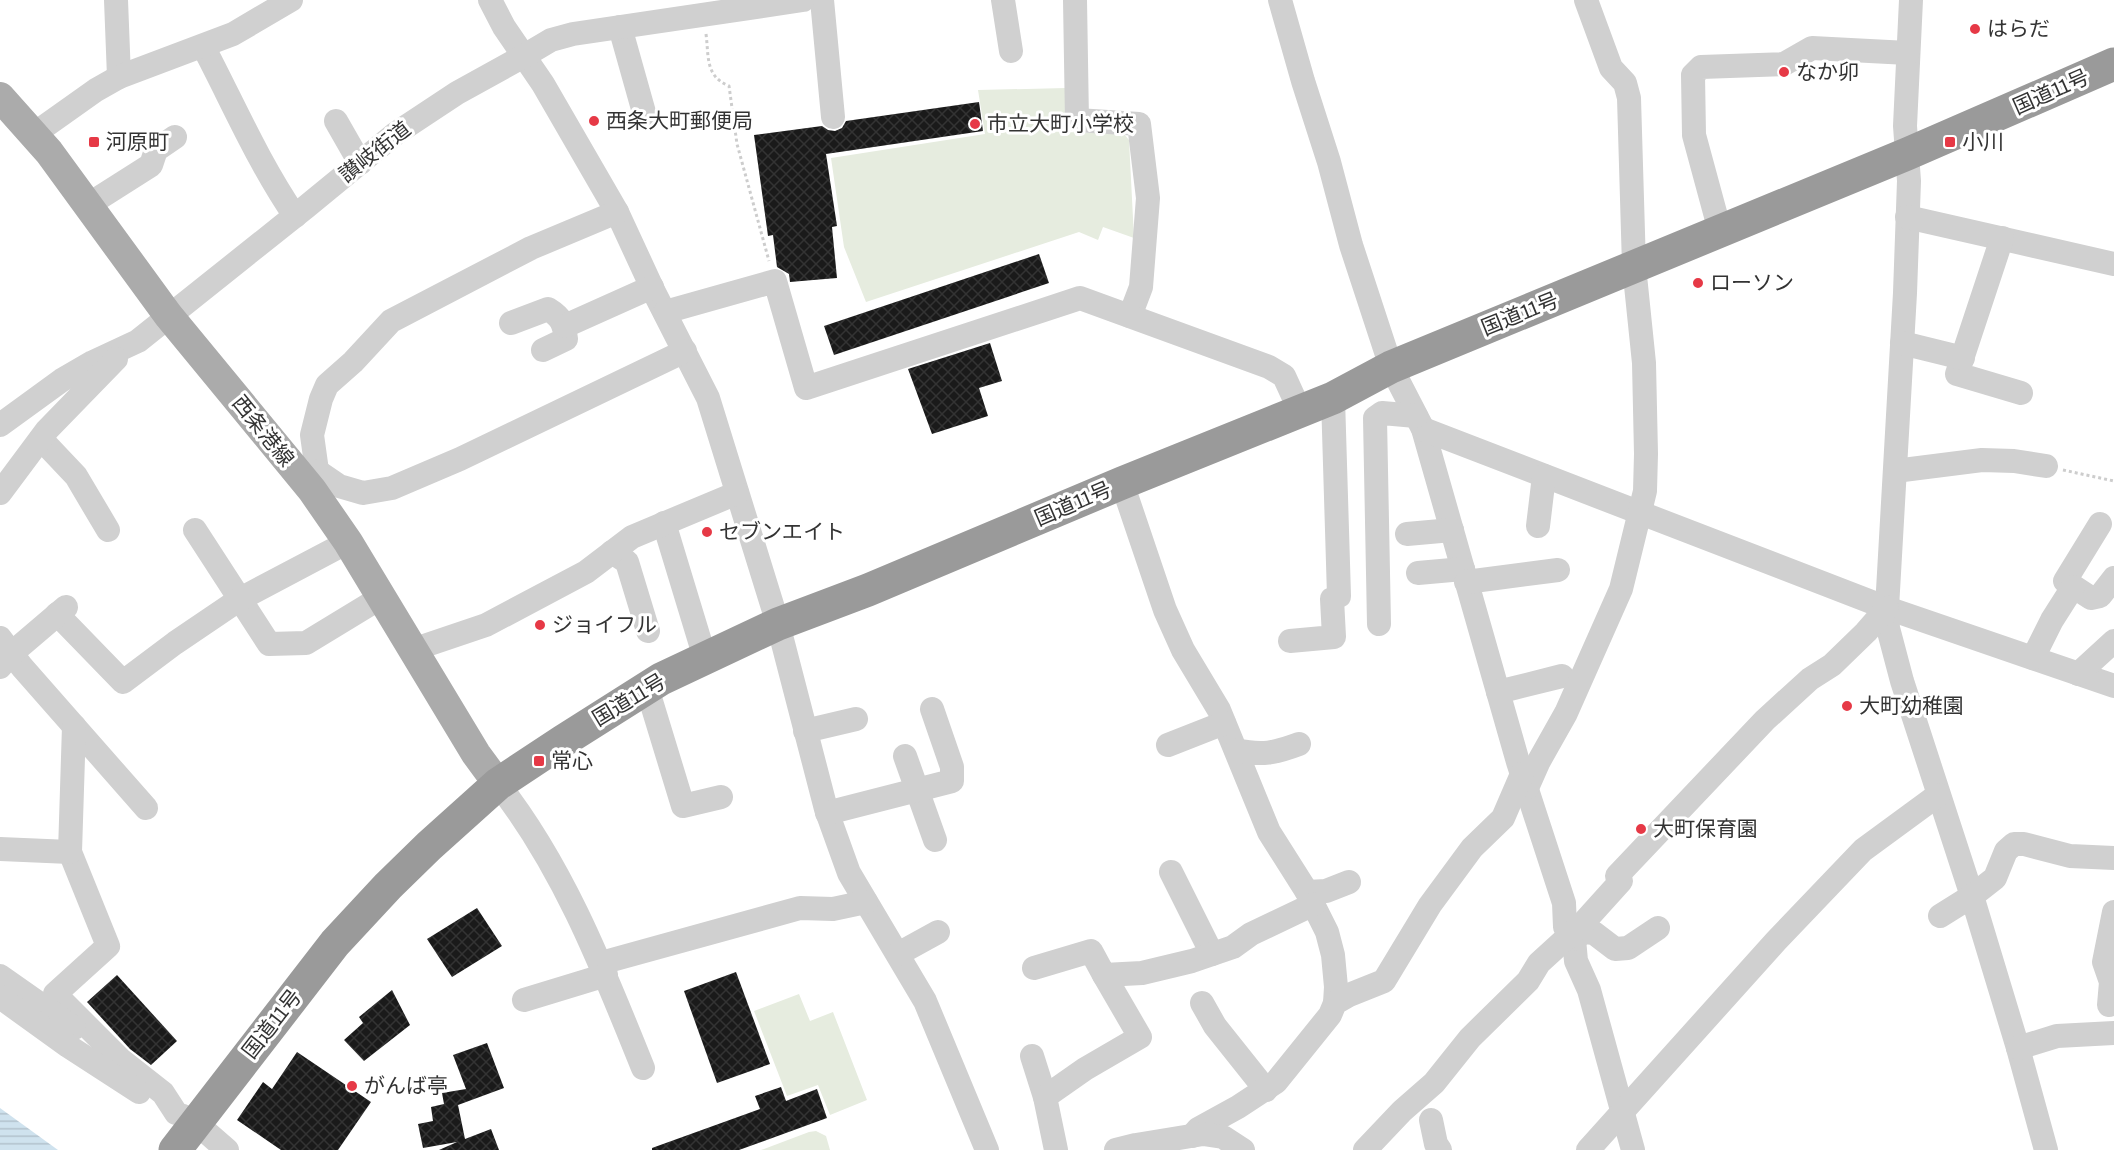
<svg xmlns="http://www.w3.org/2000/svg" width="2114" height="1150" font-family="'Archivo Narrow','Noto Sans JP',sans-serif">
<defs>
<pattern id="water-rules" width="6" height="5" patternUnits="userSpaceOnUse" patternTransform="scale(1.5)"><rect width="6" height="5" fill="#cfe2ee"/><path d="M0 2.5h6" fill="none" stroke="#b2c2cd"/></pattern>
<pattern id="building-cross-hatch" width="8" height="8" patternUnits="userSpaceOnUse" patternTransform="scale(1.5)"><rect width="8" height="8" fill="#1a1a1a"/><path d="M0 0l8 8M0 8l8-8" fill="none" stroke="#333"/></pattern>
</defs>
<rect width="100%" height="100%" fill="#fff"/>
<g fill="#e6ecdf">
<path d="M1066 88 1067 132 1124 134 1129 140 1134 238 1103 227 1098 240 1079 232 866 302 844 247 831 158 985 134 978 90Z"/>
<path d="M799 994 810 1021 833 1012 867 1100 830 1115 818 1085 787 1096 754 1011Z"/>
<path d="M816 1131 826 1136 830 1150H761L809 1132Z"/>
</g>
<path fill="url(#water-rules)" d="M0 1108 58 1150H0Z"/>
<g fill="url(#building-cross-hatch)">
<path d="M979 102 983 131 826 154 837 226 832 227 837 278 790 282 789 274 777 267 773 235 768 236 754 135 822 126 828 130 835 131 842 128 846 121Z"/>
<path d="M1039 254 1049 283 834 355 824 326Z"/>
<path d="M990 343 1002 381 979 388 988 416 932 434 908 369Z"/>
<path d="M477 908 502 946 452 977 427 939Z"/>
<path d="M736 972 770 1064 717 1083 684 991Z"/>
<path d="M117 975 177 1041 151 1065 130 1049 87 1002Z"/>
<path d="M392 990 410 1025 364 1061 344 1040 363 1023 359 1017Z"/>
<path d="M487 1043 504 1088 458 1105 465 1139 491 1129 499 1150H439L457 1142 423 1148 418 1124 433 1121 431 1107 444 1104 442 1093 466 1089 453 1055Z"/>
<path d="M297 1052 371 1102 338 1150H281L237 1120 263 1082 272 1089Z"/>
<path d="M781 1087 786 1101 817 1089 827 1118 739 1150H652V1148L760 1109 755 1096Z"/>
</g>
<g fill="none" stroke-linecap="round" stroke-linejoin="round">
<g stroke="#cdcdcd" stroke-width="3" stroke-dasharray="3 3" stroke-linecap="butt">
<path d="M706 34C709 57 705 76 729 86L737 144 769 261"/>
<path d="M2063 470 2114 481"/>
</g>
<g stroke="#d0d0d0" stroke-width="24">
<path d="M116 0 119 77"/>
<path d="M490 0 504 27 543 84 617 212 654 292 708 398 778 624 826 809 849 873 925 1001 987 1150"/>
<path d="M822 0 833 117"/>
<path d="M1003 0 1011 51"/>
<path d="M1075 0 1077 120 1139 124 1148 198 1141 287 1130 316"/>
<path d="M1280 0 1303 81 1329 162 1351 245 1391 367 1423 429 1518 762 1564 903 1565 927 1574 939 1576 961 1589 990 1633 1150"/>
<path d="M1911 0 1905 126 1909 181 1905 293 1887 608 1888 628 1902 681 1972 896 2018 1048 2046 1150"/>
<path d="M620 27 645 116"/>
<path d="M203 46C233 103 258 162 295 216"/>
<path d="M336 121 360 163"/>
<path d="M34 134 96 90 119 77 233 34 291 0"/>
<path d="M88 205 151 165 156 150 175 137"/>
<path d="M1907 217 2114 264"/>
<path d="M1720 231 1694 135 1693 75 1701 67 1784 64 1812 48 1908 53"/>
<path d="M2002 238 1957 374 2021 393"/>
<path d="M665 312 775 281 806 388 1080 298 1269 367 1284 376 1300 411"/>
<path d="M511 323 548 309C561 317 564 323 566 339L543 350"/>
<path d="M565 326 652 287"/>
<path d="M1902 343 1963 358"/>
<path d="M0 425 62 380 93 362 138 341 306 207 395 134 457 93 524 56 551 40 573 34 803 0"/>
<path d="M1423 429 1887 608 2114 686"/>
<path d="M41 439 76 476 108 530"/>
<path d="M317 471 312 435 321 399 327 385 353 362 391 321 531 248 617 212"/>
<path d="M1895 471 1982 460 2014 461 2046 466"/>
<path d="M304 481 317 471 339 486 363 493 392 488 460 459 685 351"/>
<path d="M1122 483 1165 610 1183 650 1219 710 1269 832 1307 892 1327 932 1333 955 1336 987 1335 1003"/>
<path d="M0 493 47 430 116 359"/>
<path d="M664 523 705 658"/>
<path d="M2100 524 2065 581 2091 598 2100 596 2114 578"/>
<path d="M1538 526 1544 476"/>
<path d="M195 530 269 644 306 643 380 598"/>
<path d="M1407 534 1452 530"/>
<path d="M612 552 627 562 648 631"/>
<path d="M1418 573 1463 569"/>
<path d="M1466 582 1558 570"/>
<path d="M57 614 123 682 175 643 240 599 348 542"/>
<path d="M1379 624 1375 418 1382 413 1416 416"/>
<path d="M0 638 22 667 146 808"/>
<path d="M1290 641 1334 637 1332 599 1339 596 1333 398"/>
<path d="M412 650 486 625 586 572 632 537 737 493"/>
<path d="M2033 658 2052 620 2073 587"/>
<path d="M0 667 12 653 66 607"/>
<path d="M2078 674 2114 641"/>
<path d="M647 688 683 806 721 797"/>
<path d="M1498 692 1562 676"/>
<path d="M74 726 70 852 108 946 55 994 121 1060 163 1093 176 1113"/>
<path d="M805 731 856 719"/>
<path d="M1168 745 1224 723"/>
<path d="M1236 750C1262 756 1275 753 1299 744"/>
<path d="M905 756 935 840"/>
<path d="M498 784C564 868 603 969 643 1068"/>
<path d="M1527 788 1539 761 1566 713 1621 589 1645 491 1646 454 1644 363 1634 266 1629 98 1625 83 1611 68 1586 0"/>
<path d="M827 813 952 781V767L932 709"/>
<path d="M0 849 70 852"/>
<path d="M1171 872 1212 954"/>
<path d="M1307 892 1326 891 1349 882"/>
<path d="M1940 916 1972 896 1995 878 2006 851 2014 844H2024L2070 856 2114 858"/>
<path d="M1574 939 1584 932 1594 933 1615 949 1628 948 1658 928"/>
<path d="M898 954 938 932"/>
<path d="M601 963 800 908 833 909 866 902"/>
<path d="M1034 968 1091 951 1104 975 1142 973 1192 961 1233 947 1251 934 1314 904"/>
<path d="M0 976 74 1028"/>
<path d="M0 997 68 1046 139 1092"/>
<path d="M524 1000 606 975"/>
<path d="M1202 1003 1215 1026 1266 1090"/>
<path d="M2109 1005 2111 982 2104 962 2114 912"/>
<path d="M2018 1048 2057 1036 2114 1033"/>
<path d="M1032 1056 1045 1097"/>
<path d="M183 1116 196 1123 227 1150"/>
<path d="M1431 1120 1436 1144 1440 1150"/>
<path d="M1192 1136 1198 1129 1238 1107 1276 1082 1330 1015 1335 1003 1349 995 1384 981 1430 905 1472 848 1503 818 1522 774"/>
<path d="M1056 1150 1045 1097 1085 1069 1140 1037 1104 975"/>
<path d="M1116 1150 1136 1145 1203 1134 1223 1137 1243 1150"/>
<path d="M1365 1150 1402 1111 1434 1083 1470 1038 1528 981 1539 963 1584 922 1621 881 1617 876 1765 720 1810 679 1832 665 1866 632 1887 608"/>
<path d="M1588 1150 1776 941 1863 850 1938 795"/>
</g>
<path stroke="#ababab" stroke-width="30" d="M0 97 49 152 168 315 312 490 348 542 476 754 498 784"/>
<path stroke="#9a9a9a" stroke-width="33" d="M175 1150 335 943 388 886 429 846 498 784 563 741 661 679 778 624 868 590 1122 483 1333 398 1391 367 1907 154 2114 64"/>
</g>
<g fill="#e63946" stroke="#fff" stroke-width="2">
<circle cx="1975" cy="29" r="6"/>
<circle cx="1784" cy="72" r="6"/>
<circle cx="594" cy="121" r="6"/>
<circle cx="975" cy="124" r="6"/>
<rect x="88" y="136" width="12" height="12" rx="3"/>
<rect x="1944" y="136" width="12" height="12" rx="3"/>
<circle cx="1698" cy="283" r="6"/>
<circle cx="707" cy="532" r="6"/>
<circle cx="540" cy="625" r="6"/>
<circle cx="1847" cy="706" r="6"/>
<rect x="533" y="755" width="12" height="12" rx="3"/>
<circle cx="1641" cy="829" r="6"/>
<circle cx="352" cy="1086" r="6"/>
</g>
<g text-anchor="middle" stroke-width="6" stroke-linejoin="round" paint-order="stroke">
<g font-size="21" fill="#333" stroke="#fff" text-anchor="start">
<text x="1987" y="36">はらだ</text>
<text x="1796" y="79">なか卯</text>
<text x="606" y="128">西条大町郵便局</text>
<text x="987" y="131">市立大町小学校</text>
<text x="106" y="149">河原町</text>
<text x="1962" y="149">小川</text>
<text x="1710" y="290">ローソン</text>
<text x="719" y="539">セブンエイト</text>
<text x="552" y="632">ジョイフル</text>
<text x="1859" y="713">大町幼稚園</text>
<text x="551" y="768">常心</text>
<text x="1653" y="836">大町保育園</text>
<text x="364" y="1093">がんば亭</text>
</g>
<g font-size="21" fill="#333" stroke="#fff">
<text transform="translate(2051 92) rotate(-24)" y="7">国道11号</text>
<text transform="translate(375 152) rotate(-38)" y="7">讃岐街道</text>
<text transform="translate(1520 314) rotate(-22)" y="7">国道11号</text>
<text transform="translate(263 431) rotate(51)" y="7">西条港線</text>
<text transform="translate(1073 504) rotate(-23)" y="7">国道11号</text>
<text transform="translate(629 700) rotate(-31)" y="7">国道11号</text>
<text transform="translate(272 1024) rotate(-52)" y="7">国道11号</text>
</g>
</g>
</svg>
